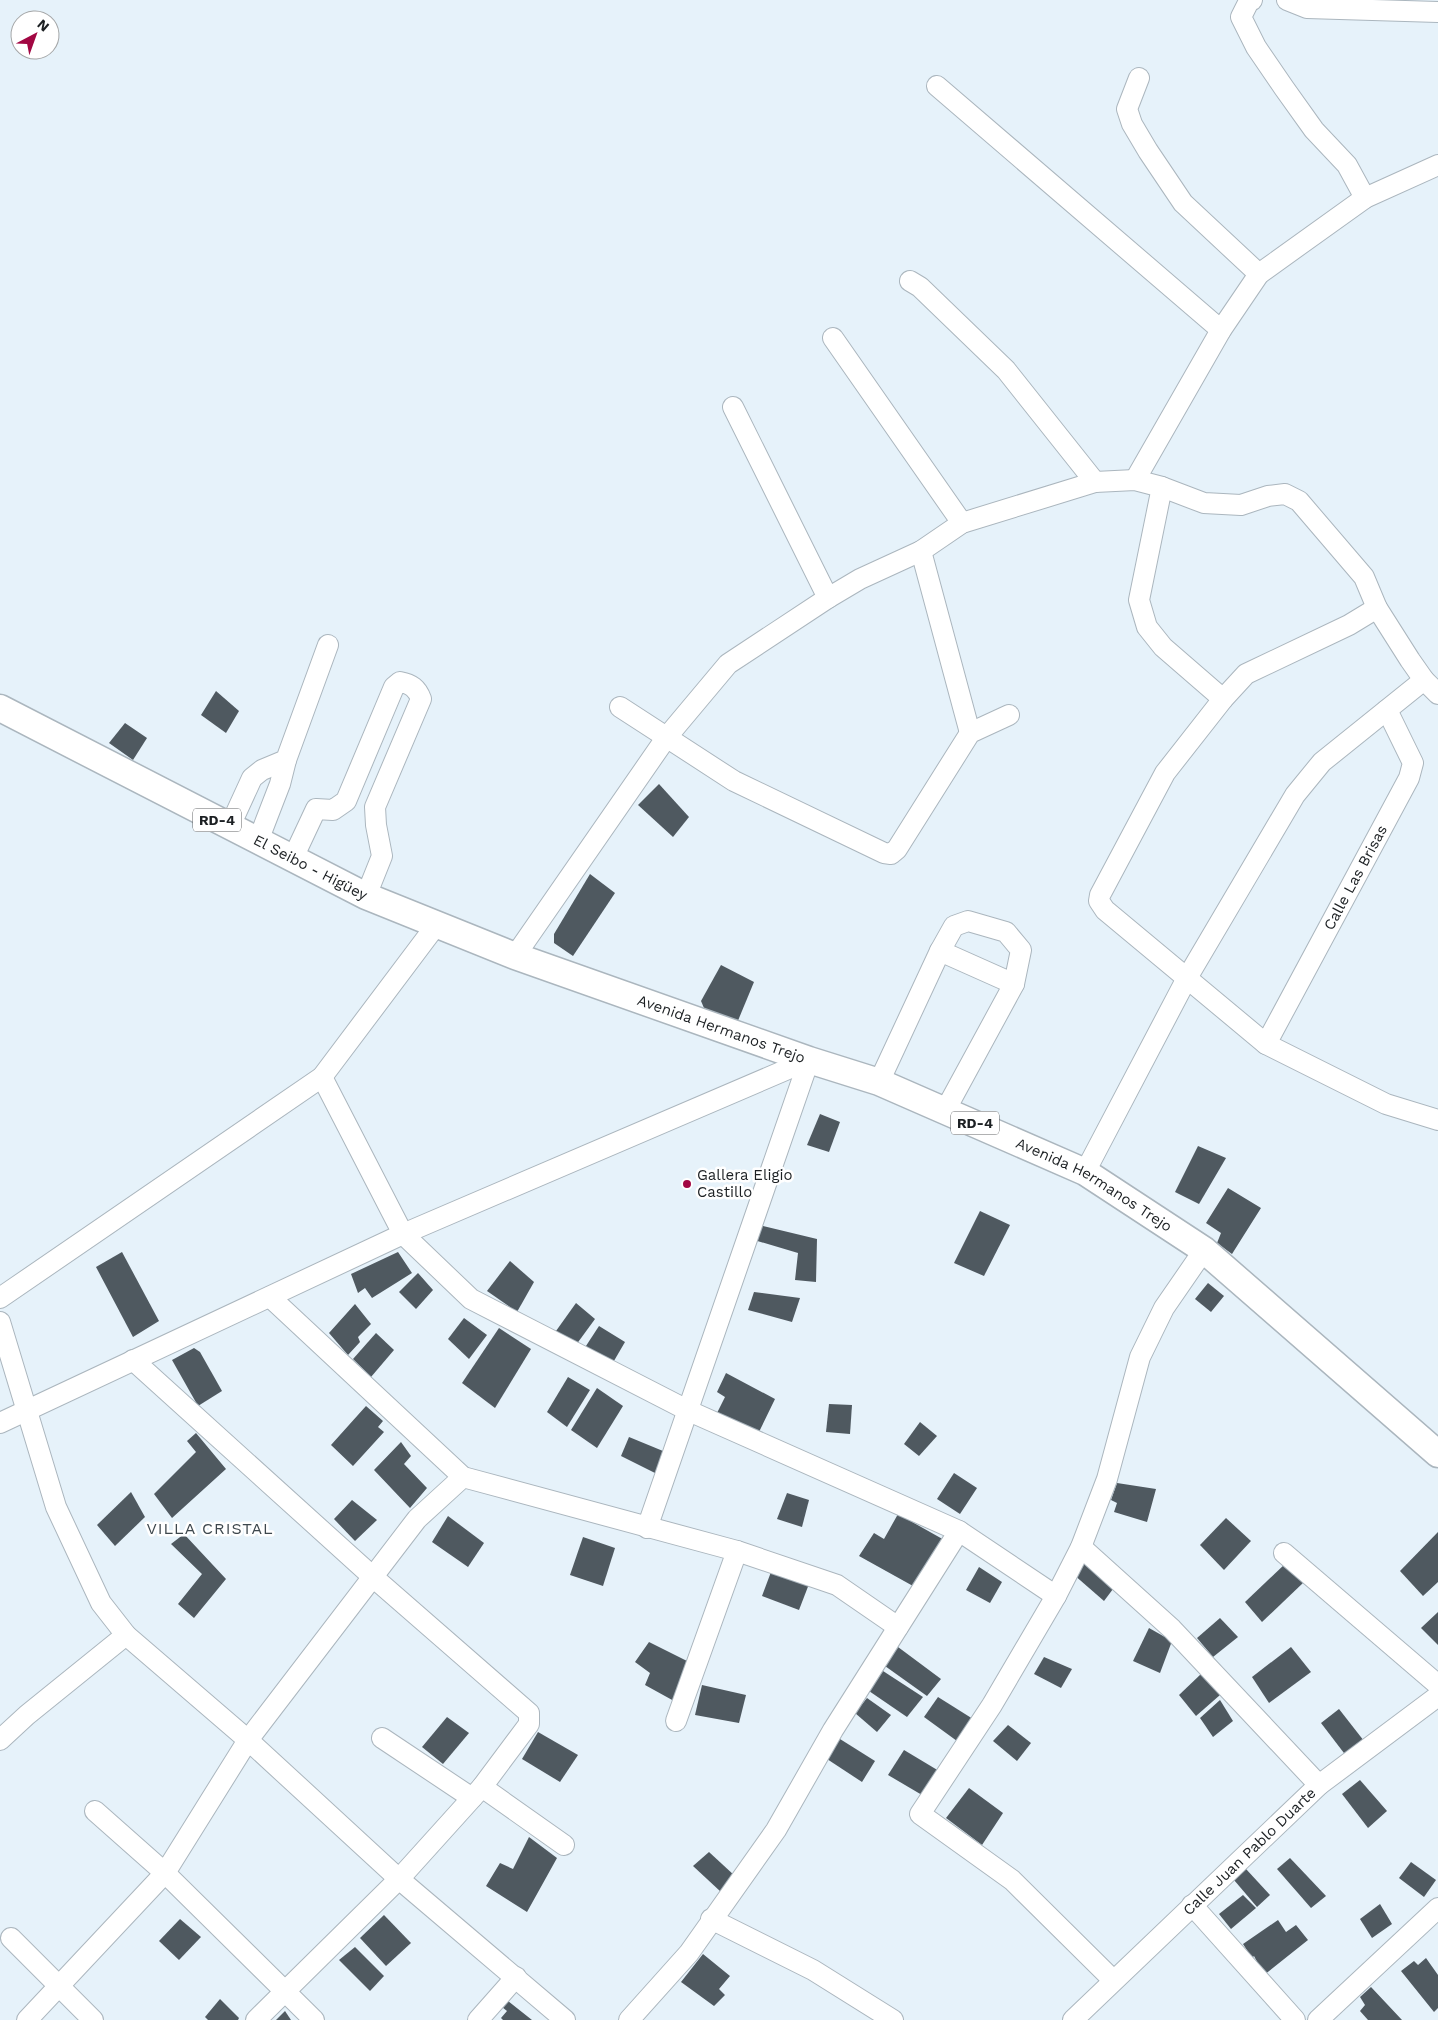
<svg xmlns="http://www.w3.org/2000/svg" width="1438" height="2020" font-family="'Work Sans',sans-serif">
<rect width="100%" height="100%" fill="#e6f2fa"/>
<g fill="#4f5960">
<path d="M216 691 239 711 226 733 201 715Z"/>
<path d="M125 723 147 738 133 760 109 743Z"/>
<path d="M659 784 689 817 673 837 638 805Z"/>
<path d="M590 874 615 893 573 956 554 943V934Z"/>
<path d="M721 965 754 982 737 1023 704 1008 701 1001Z"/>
<path d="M820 1114 840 1122 829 1152 807 1145Z"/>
<path d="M1198 1146 1226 1158 1199 1204 1175 1192Z"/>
<path d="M1228 1188 1261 1208 1232 1254 1217 1243 1221 1233 1206 1223Z"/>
<path d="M980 1211 1010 1225 984 1276 954 1263Z"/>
<path d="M759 1225 817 1239 816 1282 795 1280 798 1253 754 1240Z"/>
<path d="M122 1252 159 1321 133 1337 96 1267Z"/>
<path d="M398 1252 412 1273 372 1298 365 1288 358 1293 351 1274Z"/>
<path d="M510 1261 534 1282 517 1312 487 1291Z"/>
<path d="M418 1273 433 1290 416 1309 399 1292Z"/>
<path d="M1208 1283 1224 1296 1211 1312 1195 1299Z"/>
<path d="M754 1292 800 1298 792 1322 748 1310Z"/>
<path d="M576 1303 595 1319 576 1345 556 1331Z"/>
<path d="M355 1304 371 1324 358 1337 360 1342 348 1355 329 1333Z"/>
<path d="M464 1318 487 1335 469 1359 448 1339Z"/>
<path d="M599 1326 625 1342 611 1366 584 1349Z"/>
<path d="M499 1328 531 1349 495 1408 462 1383Z"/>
<path d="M376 1333 394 1350 371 1377 353 1359Z"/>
<path d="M194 1348 200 1352 222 1391 198 1406 172 1360Z"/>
<path d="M726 1373 775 1399 758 1434 717 1413 725 1397 717 1392Z"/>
<path d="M568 1377 590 1390 567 1427 547 1412Z"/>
<path d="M597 1388 623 1406 597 1448 571 1430Z"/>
<path d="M829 1404 852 1405 850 1434 826 1432Z"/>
<path d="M366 1406 383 1421 378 1427 384 1432 353 1466 331 1445Z"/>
<path d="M920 1422 937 1436 919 1456 904 1444Z"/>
<path d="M196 1433 226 1469 172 1518 154 1494 196 1452 187 1441Z"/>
<path d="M629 1437 663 1451 655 1473 621 1456Z"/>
<path d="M401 1442 411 1456 404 1464 427 1488 410 1508 374 1470Z"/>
<path d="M954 1473 977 1488 960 1514 937 1499Z"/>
<path d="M1117 1483 1156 1489 1147 1522 1114 1512 1117 1503 1111 1500Z"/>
<path d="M131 1492 145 1517 115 1546 97 1525Z"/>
<path d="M787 1493 809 1500 802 1527 777 1519Z"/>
<path d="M352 1500 377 1520 355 1541 334 1519Z"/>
<path d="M898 1514 946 1541 930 1565 926 1564 913 1586 859 1556 874 1533 884 1539Z"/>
<path d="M448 1516 484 1543 468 1567 432 1542Z"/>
<path d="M1226 1518 1251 1541 1224 1570 1200 1545Z"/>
<path d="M1438 1532V1582L1423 1596 1400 1571Z"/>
<path d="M184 1534 226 1579 194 1618 178 1604 202 1574 171 1544Z"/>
<path d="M583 1537 615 1548 603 1586 570 1575Z"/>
<path d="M1085 1559 1116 1585 1104 1601 1073 1574Z"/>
<path d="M1286 1563 1304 1582 1262 1622 1245 1602Z"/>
<path d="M979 1567 1002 1582 990 1603 966 1590Z"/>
<path d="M771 1572 809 1584 799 1610 762 1596Z"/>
<path d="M1438 1612V1645L1421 1628Z"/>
<path d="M1220 1618 1238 1637 1213 1657 1197 1638Z"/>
<path d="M1149 1628 1172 1641 1160 1673 1133 1661Z"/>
<path d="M649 1642 689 1662 674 1701 645 1685 650 1673 635 1662Z"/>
<path d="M898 1647 941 1679 927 1696 885 1666Z"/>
<path d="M1291 1647 1311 1672 1269 1703 1252 1677Z"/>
<path d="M1044 1657 1072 1669 1061 1688 1034 1674Z"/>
<path d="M883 1671 923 1697 907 1717 869 1691Z"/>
<path d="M1201 1674 1220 1695 1196 1716 1179 1695Z"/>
<path d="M702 1685 746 1695 739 1723 695 1715Z"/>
<path d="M938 1697 973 1719 957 1741 924 1717Z"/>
<path d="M867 1698 891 1715 877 1732 855 1713Z"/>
<path d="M1220 1700 1233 1721 1213 1737 1200 1718Z"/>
<path d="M1339 1709 1364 1741 1347 1757 1321 1723Z"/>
<path d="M447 1717 469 1733 443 1764 422 1747Z"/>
<path d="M1008 1725 1031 1743 1017 1761 993 1741Z"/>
<path d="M538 1732 578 1755 560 1782 522 1759Z"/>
<path d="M840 1739 875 1761 862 1782 827 1759Z"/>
<path d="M904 1750 939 1771 922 1795 888 1775Z"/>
<path d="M1360 1780 1387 1811 1368 1828 1342 1794Z"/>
<path d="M969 1788 1003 1813 982 1845 946 1818Z"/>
<path d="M529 1837 557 1858 527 1912 486 1886 500 1863 513 1869Z"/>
<path d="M709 1852 735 1876 721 1892 693 1866Z"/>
<path d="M1290 1858 1326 1896 1311 1908 1277 1869Z"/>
<path d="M1411 1862 1436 1880 1424 1897 1399 1878Z"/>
<path d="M1246 1869 1270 1895 1257 1907 1234 1880Z"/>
<path d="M1243 1895 1256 1908 1231 1929 1219 1914Z"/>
<path d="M1380 1904 1392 1924 1372 1938 1360 1919Z"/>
<path d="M384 1915 411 1943 386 1966 360 1938Z"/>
<path d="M180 1919 201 1937 179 1960 159 1941Z"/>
<path d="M1278 1920 1286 1932 1296 1925 1308 1940 1264 1975 1254 1956 1252 1958 1243 1944Z"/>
<path d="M355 1947 384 1976 370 1991 339 1960Z"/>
<path d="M703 1954 730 1976 719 1989 725 1995 714 2006 681 1982Z"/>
<path d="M1426 1958 1438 1975V2008L1434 2012 1401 1971 1414 1961 1418 1965Z"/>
<path d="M1371 1987 1402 2020H1368L1360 2011 1365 2005 1360 1997Z"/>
<path d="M220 1999 239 2018 238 2020H208L205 2017Z"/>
<path d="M508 2001 532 2020H503L501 2018 507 2011 502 2007Z"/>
<path d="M285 2011 291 2020H276Z"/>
</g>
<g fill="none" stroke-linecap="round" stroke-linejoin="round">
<defs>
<g id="minor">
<path d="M1252 0 1249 1 1241 17 1256 47 1284 88 1314 130 1347 165 1365 198"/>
<path d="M1287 0 1307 8 1438 12"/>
<path d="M1139 78 1127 109 1132 124 1148 151 1183 203 1259 274"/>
<path d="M937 86 1221 330"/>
<path d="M910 281 920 287 1006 370 1095 482"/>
<path d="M833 338 962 523"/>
<path d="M733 407 828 598"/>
<path d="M1135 480 1221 330 1259 274 1365 198 1438 165"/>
<path d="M1162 487 1139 600 1147 627 1163 647 1223 699"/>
<path d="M921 551 970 733"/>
<path d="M1377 608 1349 625 1246 674 1223 699 1165 773 1100 895 1099 901 1105 910 1266 1044 1386 1104 1438 1120"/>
<path d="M620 707 734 781 884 853 891 854 897 849 970 733 1009 715"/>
<path d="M230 826 252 778 262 770 286 760 328 645"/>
<path d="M258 841 280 784 286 760"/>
<path d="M293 858 316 809 333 810 346 801 394 687 400 682C411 684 417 688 421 699L375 807 376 825 382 856 366 896"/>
<path d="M940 951 1014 984"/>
<path d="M515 956 666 738 728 664 828 598 860 579 921 551 962 523 1095 482 1135 480 1162 487 1204 503 1241 505 1268 496 1285 494 1299 501 1364 577 1377 608 1410 660 1424 680 1438 694"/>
<path id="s1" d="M1266 1044 1409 778 1413 763 1387 710"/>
<path d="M322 1077 403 1234 471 1299 689 1411 959 1531 1056 1596"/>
<path d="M879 1082 940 951 954 926 968 921 1006 932 1021 950 1014 984 946 1109"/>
<path d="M1085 1172 1187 978 1295 795 1322 762 1424 680"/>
<path d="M270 1297 463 1477 737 1551 837 1585 898 1627"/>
<path d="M0 1298 322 1077 437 924"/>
<path d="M0 1322 56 1507 101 1603 126 1635 248 1740 399 1879 565 2020"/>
<path d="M133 1360 373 1577 529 1713V1724L482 1787 399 1879 256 2020"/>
<path d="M0 1423 403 1234 809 1060"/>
<path d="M647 1528 809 1060"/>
<path d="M1081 1547 1172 1629 1319 1785"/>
<path d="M1284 1553 1438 1685"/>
<path d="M676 1721 737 1551"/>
<path d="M382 1738 472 1798"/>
<path d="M0 1740 27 1715 126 1635"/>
<path d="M482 1787 564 1845"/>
<path d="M95 1811 165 1873 314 2020"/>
<path d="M1192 1905 1295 2020"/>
<path d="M711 1919 813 1970 893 2020"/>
<path d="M11 1938 93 2020"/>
<path d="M1113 1980 1012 1880 920 1814 992 1705 1056 1596 1081 1547 1107 1479 1140 1357 1164 1308 1204 1250"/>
<path d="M27 2020 165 1873 248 1740 417 1519 463 1477"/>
<path d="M478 2020 516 1977"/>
<path d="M629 2020 689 1953 776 1830 833 1730 959 1531"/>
<path id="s2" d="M1073 2020 1319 1785 1438 1696"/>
<path d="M1318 2020 1438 1908"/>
</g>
<g id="major">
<path id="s3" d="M0 708 366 896 515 956 809 1060 879 1082 1085 1172 1204 1250 1438 1454"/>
</g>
</defs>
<use href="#minor" stroke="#abb6be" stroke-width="22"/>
<use href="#major" stroke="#abb6be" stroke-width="29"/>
<use href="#minor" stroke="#fff" stroke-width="20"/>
<use href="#major" stroke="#fff" stroke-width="26"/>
</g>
<circle fill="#a20743" stroke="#fff" stroke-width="2" cx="687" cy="1184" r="5"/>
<g text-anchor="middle" stroke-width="5" stroke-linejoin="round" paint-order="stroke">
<g fill="#fff" stroke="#606365" stroke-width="1">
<rect x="193" y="808.5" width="48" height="23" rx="4"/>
<rect x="951" y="1111.5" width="48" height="23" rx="4"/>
</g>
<g font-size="14" font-weight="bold" fill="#1c2023">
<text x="217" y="825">RD-4</text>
<text x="975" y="1128">RD-4</text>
</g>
<g font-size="15" fill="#1c2023" stroke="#fff">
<text dy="5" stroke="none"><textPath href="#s3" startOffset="349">El Seibo - Higüey</textPath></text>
<text dy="5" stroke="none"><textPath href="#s1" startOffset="189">Calle Las Brisas</textPath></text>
<text dy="5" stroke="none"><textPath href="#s3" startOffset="791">Avenida Hermanos Trejo</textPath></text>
<text dy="5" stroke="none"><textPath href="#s3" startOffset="1196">Avenida Hermanos Trejo</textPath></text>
<text dy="5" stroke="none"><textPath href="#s2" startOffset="244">Calle Juan Pablo Duarte</textPath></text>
</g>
<g font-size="15" fill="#1c2023" stroke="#fff" text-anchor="start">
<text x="697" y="1180">Gallera Eligio<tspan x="697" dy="17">Castillo</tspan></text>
</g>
<g font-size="16" letter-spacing="1" fill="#3d474d" stroke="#fff">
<text x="210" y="1534">VILLA CRISTAL</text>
</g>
</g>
<g transform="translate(35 35) rotate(41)"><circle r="24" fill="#ffffff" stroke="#a4a6a7"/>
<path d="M0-4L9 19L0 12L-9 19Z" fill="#a20743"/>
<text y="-8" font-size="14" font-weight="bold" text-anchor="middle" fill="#1c2023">N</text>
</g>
</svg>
